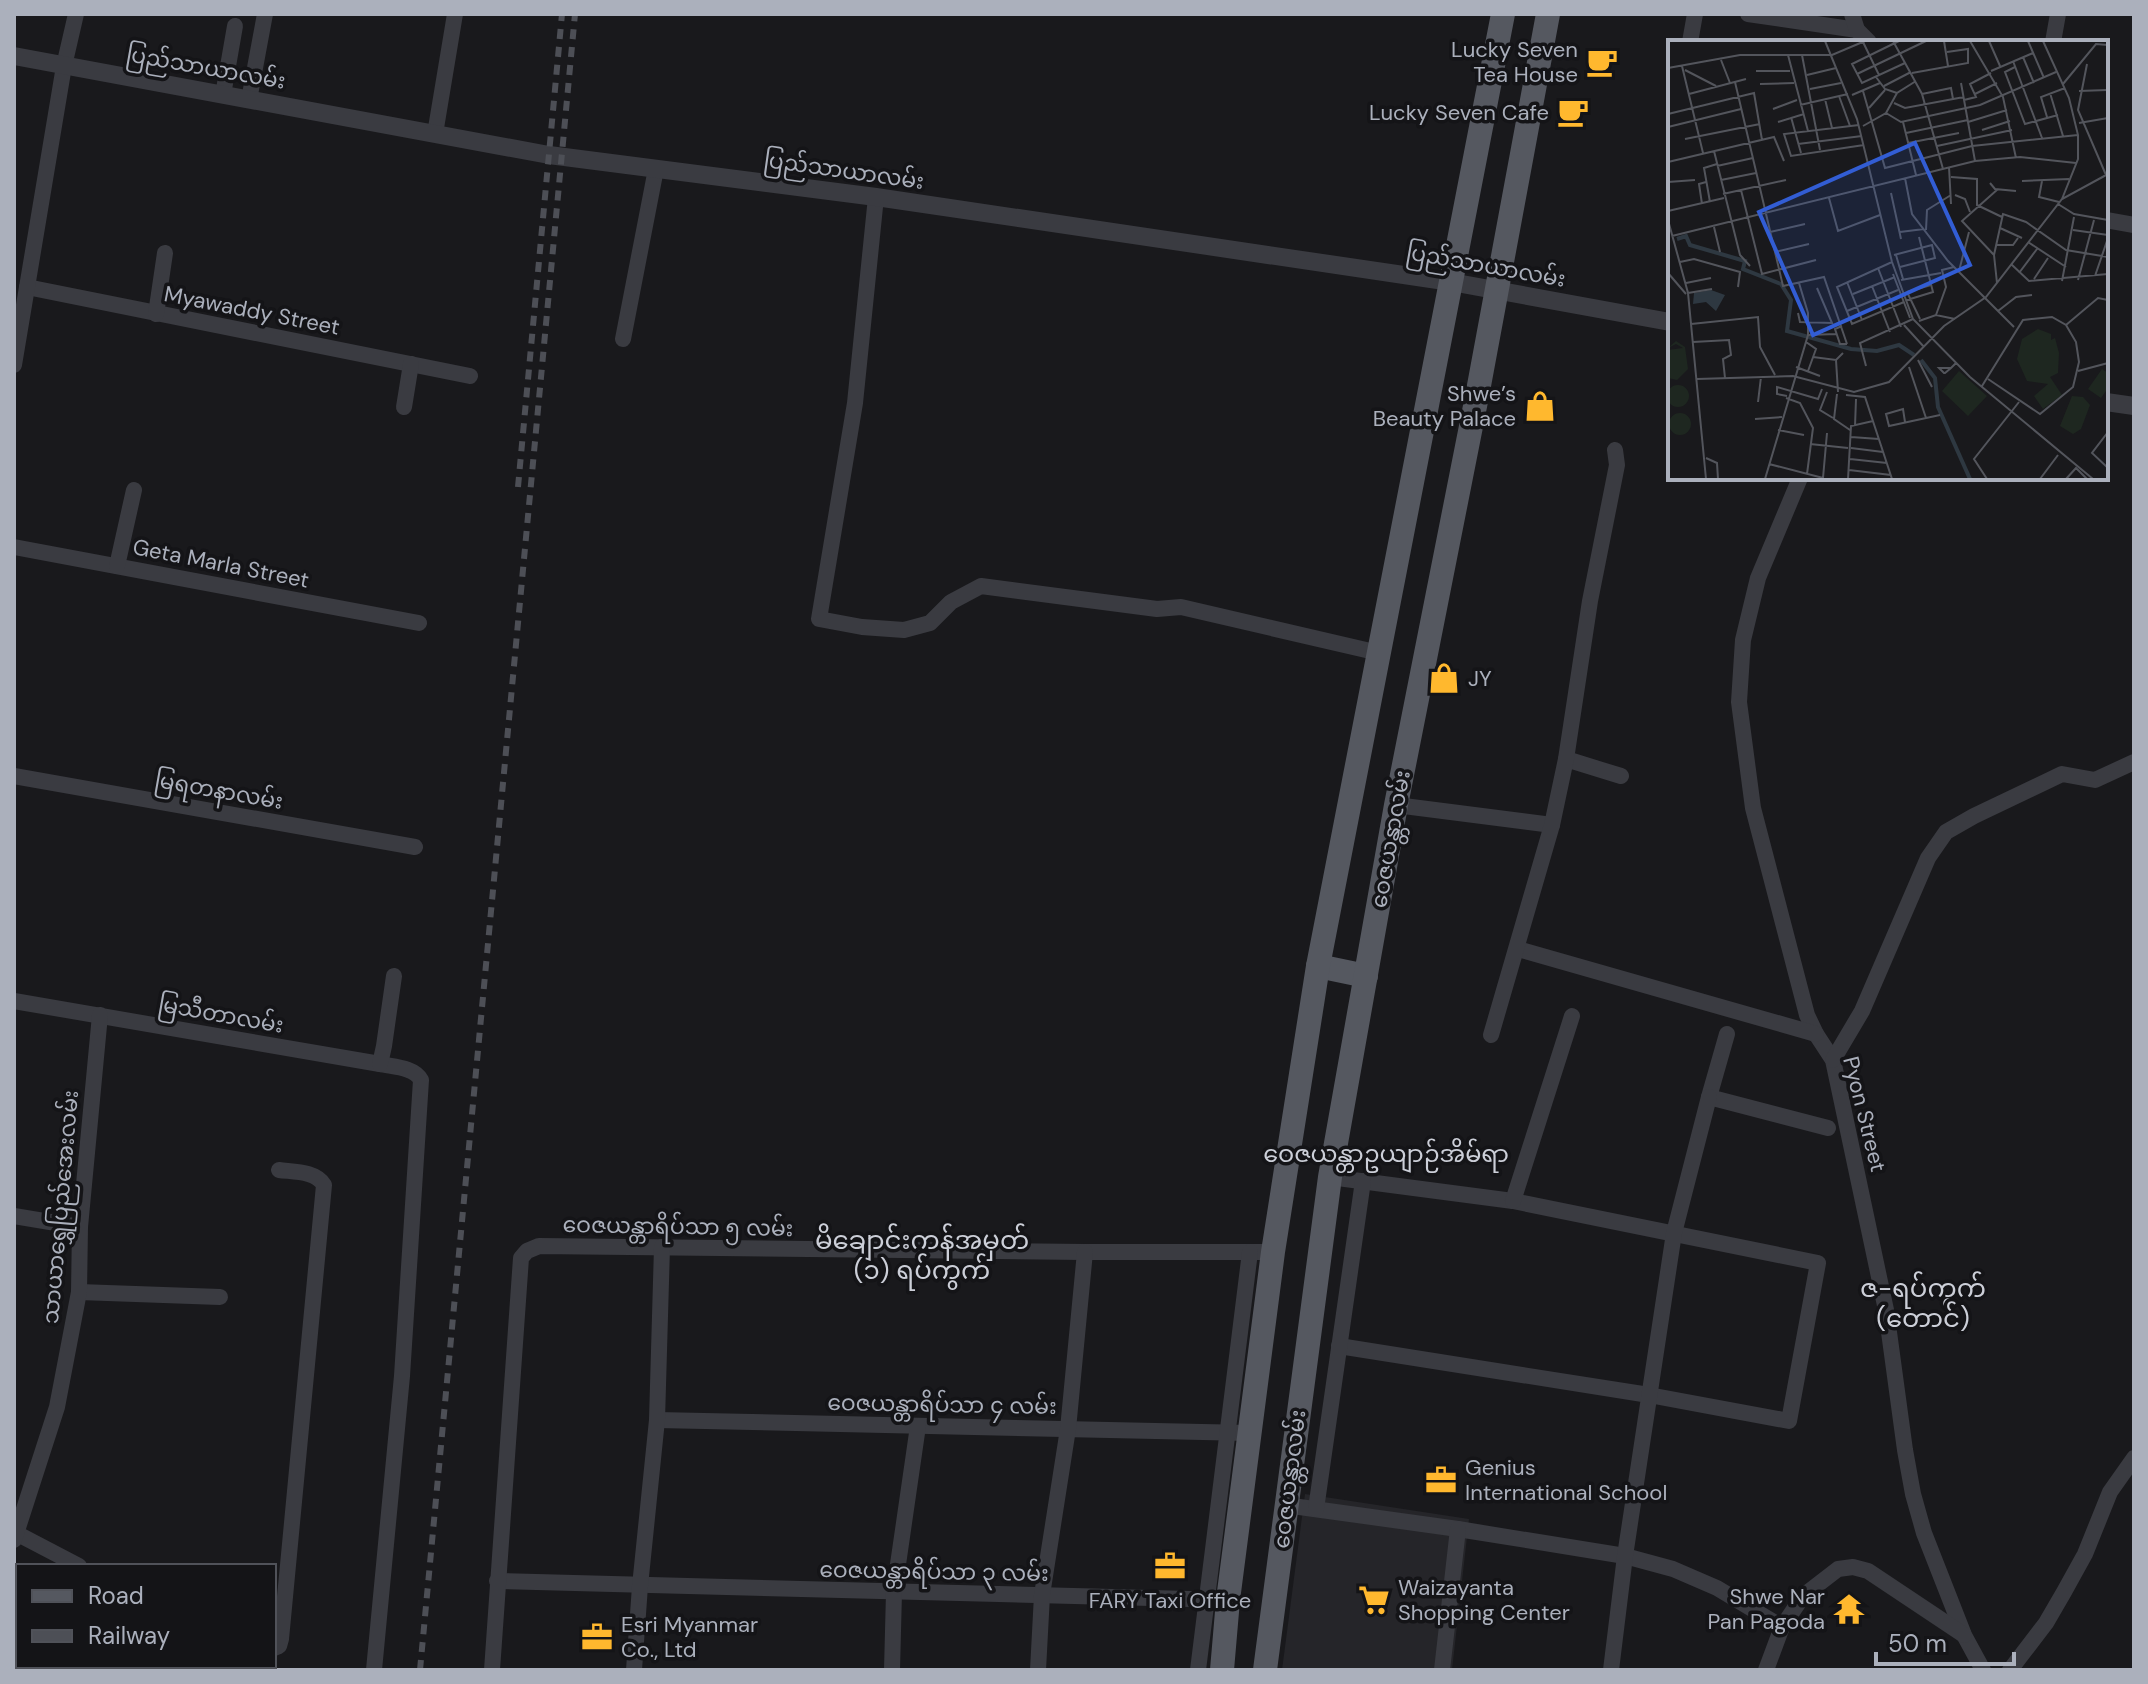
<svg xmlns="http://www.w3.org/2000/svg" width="2148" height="1684" font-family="'DM Sans','Noto Sans Myanmar',sans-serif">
<rect width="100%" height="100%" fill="#19191c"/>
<path fill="#252529" d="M1305 1494 1469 1519 1452 1670H1282Z"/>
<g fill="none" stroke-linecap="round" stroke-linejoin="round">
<g stroke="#3a3b41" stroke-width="16">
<path d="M1748 14 1857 30"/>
<path d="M1852 14 1857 30 1869 42"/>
<path d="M1690 42 1695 14"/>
<path d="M2053 42 2058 14"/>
<path d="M223 95 235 26"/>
<path d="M249 100 265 14"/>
<path d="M435 134 455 14"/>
<path d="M876 197 855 403 819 619 862 627 904 630 930 623 951 602 981 586 1157 609 1181 607 1379 653"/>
<path d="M2106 220 2134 225"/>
<path d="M27 287 470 376"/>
<path d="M156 314 165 253"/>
<path d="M623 339 656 169"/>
<path d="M14 365 64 66 76 14"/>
<path d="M404 407 411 364"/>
<path d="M1800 478 1758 578 1743 640 1739 702 1753 808 1807 1015 1816 1034 1833 1060 1886 1310 1905 1450 1913 1494 1924 1533 1964 1635 1983 1670"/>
<path d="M14 547 419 623"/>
<path d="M117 566 134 490"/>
<path d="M1566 759 1621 776"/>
<path d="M14 776 415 847"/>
<path d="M1396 805 1552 825"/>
<path d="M1518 949 1816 1034"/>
<path d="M14 1001 380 1064C393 1067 414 1067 421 1080L402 1376 374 1670"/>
<path d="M1727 1034 1709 1097 1828 1128"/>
<path d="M1491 1035 1552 825 1566 759 1590 601 1617 465 1615 450"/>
<path d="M1833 1060 1862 1011 1928 858 1946 832 1974 816 2062 774 2095 780 2134 762"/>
<path d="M380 1064 384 1046 394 976"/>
<path d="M1330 1177 1513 1201 1818 1263 1789 1421 1649 1395 1339 1346"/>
<path d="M1513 1201 1572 1016"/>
<path d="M14 1216 80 1227"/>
<path d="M79 1292 220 1297"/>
<path d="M657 1420 1249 1433"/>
<path d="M1285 1505 1458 1529 1625 1556 1673 1569 1717 1588 1782 1627"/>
<path d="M1316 1509 1363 1181"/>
<path d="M14 1532 79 1566"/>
<path d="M14 1540 57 1407 79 1292 80 1227 100 1015"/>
<path d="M497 1581 1228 1600"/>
<path d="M274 1648 279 1646 281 1639 324 1185C316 1171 294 1172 279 1170"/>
<path d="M492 1670 521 1258 527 1251 539 1246 1085 1252H1273"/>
<path d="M634 1670 640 1586 657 1420 662 1247"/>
<path d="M892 1670 894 1592 918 1426"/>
<path d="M1038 1670 1042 1595 1068 1429 1085 1252"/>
<path d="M1198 1670 1250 1252"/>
<path d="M1442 1670 1458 1529"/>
<path d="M1611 1670 1625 1556 1674 1233 1709 1097"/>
<path d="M1766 1670 1782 1627 1803 1596 1838 1569 1853 1567 1868 1571 1964 1635"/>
<path d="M2010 1670 2046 1623 2064 1592 2085 1554 2110 1492 2134 1458"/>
</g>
<g stroke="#3a3b41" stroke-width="18">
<path d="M14 56 549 155 876 197 1451 282 1670 322"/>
<path d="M2106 402 2134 406"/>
</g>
<g stroke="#555860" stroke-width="24">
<path d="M1318 966 1366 976"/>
<path d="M1222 1670 1228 1600 1273 1252 1318 966 1503 14"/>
<path d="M1265 1670 1330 1177 1396 805 1478 391 1548 14"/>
</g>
<g stroke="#4d4f56" stroke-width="6" stroke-dasharray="10 8" stroke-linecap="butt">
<path d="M518 487 562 14"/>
<path d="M420 1670 575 14"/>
</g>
</g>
<defs>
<symbol id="cafe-bare" viewBox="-9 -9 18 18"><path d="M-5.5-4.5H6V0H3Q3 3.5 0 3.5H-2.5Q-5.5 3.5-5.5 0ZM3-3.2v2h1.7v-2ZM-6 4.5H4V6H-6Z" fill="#ffb82e" stroke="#141417" stroke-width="2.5" paint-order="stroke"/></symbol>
<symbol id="shop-bare" viewBox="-9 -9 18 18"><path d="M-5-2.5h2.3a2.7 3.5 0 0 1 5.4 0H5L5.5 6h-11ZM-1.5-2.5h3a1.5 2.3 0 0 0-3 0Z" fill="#ffb82e" stroke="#141417" stroke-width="2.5" paint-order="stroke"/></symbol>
<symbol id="office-bare" viewBox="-9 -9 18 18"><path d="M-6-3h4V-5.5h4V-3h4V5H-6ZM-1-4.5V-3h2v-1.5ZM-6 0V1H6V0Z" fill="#ffb82e" stroke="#141417" stroke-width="2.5" paint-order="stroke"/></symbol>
<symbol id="supermarket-bare" viewBox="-9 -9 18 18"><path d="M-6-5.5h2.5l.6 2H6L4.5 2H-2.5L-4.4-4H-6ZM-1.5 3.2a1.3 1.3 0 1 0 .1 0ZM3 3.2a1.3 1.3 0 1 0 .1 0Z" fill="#ffb82e" stroke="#141417" stroke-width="2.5" paint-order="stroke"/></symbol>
<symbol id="temple-bare" viewBox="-9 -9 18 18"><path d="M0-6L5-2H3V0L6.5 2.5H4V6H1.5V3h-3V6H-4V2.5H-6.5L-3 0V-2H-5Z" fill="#ffb82e" stroke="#141417" stroke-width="2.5" paint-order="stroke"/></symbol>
</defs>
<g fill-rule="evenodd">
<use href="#cafe-bare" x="1580" y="40" width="44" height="44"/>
<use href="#cafe-bare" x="1551" y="90" width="44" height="44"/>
<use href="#shop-bare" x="1518" y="384" width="44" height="44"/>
<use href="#shop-bare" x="1422" y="656" width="44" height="44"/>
<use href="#office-bare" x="1419" y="1458" width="44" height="44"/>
<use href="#office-bare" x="1148" y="1544" width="44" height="44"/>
<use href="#supermarket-bare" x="1352" y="1578" width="44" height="44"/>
<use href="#temple-bare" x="1827" y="1587" width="44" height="44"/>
<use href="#office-bare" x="575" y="1615" width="44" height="44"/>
</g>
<g text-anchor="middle" stroke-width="7" stroke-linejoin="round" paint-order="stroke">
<g font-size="22" fill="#abb0bc" stroke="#141417" text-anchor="end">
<text x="1578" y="57">Lucky Seven<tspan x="1578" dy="25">Tea House</tspan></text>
<text x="1549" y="120">Lucky Seven Cafe</text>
<text x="1516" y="401">Shwe’s<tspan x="1516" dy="25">Beauty Palace</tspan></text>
<text x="1468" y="686" text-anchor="start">JY</text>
<text x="1465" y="1475" text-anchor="start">Genius<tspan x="1465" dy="25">International School</tspan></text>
<text x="1398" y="1595" text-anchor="start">Waizayanta<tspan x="1398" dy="25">Shopping Center</tspan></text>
<text x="1825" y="1604">Shwe Nar<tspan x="1825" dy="25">Pan Pagoda</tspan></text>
<text x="1170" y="1608" text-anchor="middle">FARY Taxi Office</text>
<text x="621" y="1632" text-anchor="start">Esri Myanmar<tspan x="621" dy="25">Co., Ltd</tspan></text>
</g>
<g font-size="22" fill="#abb0bc" stroke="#141417">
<text transform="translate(206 67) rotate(10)" y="8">ပြည်သာယာလမ်း</text>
<text transform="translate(844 170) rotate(8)" y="8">ပြည်သာယာလမ်း</text>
<text transform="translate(1486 265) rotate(10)" y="8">ပြည်သာယာလမ်း</text>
<text transform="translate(252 310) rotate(11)" y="8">Myawaddy Street</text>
<text transform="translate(221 563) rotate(11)" y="8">Geta Marla Street</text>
<text transform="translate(219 790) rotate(10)" y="8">မြရတနာလမ်း</text>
<text transform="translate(1390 839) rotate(-80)" y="8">ဝေဇယန္တာလမ်း</text>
<text transform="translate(221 1014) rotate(10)" y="8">မြသီတာလမ်း</text>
<text transform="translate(1865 1114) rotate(76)" y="8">Pyon Street</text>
<text transform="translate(60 1207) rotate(-85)" y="8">သာယာရွှေပြည်အေးလမ်း</text>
<text transform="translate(678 1226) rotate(1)" y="8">ဝေဇယန္တာရိပ်သာ ၅ လမ်း</text>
<text transform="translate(942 1404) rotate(1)" y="8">ဝေဇယန္တာရိပ်သာ ၄ လမ်း</text>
<text transform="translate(1289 1479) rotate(-83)" y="8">ဝေဇယန္တာလမ်း</text>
<text transform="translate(934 1571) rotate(1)" y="8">ဝေဇယန္တာရိပ်သာ ၃ လမ်း</text>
</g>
<g font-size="24" fill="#cccfd8" stroke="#141417">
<text x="1386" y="1162">ဝေဇယန္တာဥယျာဉ်အိမ်ရာ</text>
</g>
<g font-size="26" fill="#cccfd8" stroke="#141417">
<text x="922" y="1249">မိချောင်းကန်အမှတ်<tspan x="922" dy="30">(၁) ရပ်ကွက်</tspan></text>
<text x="1923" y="1297">ဇ-ရပ်ကွက်<tspan x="1923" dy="30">(တောင်)</tspan></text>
</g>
</g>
<g transform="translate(1668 40)">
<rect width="440" height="440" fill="#19191c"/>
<path d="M370 289 383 294V300L387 298 391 313 390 333 382 337 394 355 375 369 366 356 380 344 359 341 349 319 354 299ZM8 301 17 307 20 329 9 340 0 338V310L15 308 8 304 0 308ZM434 329 440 333V348L433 358 420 349ZM291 331 319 356 300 376 274 351ZM-1 356a11 11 0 1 1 22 0a11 11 0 1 1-22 0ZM404 356 415 357 422 365 413 389 405 394 392 386ZM1 384a11 11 0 1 1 22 0a11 11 0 1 1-22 0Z" fill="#1e2720"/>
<path d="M43 250 57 255 48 271 38 262 25 264 26 253Z" fill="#2e3841"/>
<path fill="none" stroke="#2e3841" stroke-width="4" d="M9 199 18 196 22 205 77 221 75 229 113 244 123 260 119 291 183 309 209 311 231 305 246 315M253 320 267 338 270 367 302 439"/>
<path fill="none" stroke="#53555c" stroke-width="2" d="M157 1 189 79 224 222 245 279 302 337 425 439M225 1 254 54 275 129M231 1 184 24 194 43 237 23M276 1 280 26M302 1 335 57 348 118M321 1 332 26M360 1 376 38M375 1 401 58 410 95V119L394 159M195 2 211 35M120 15 140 91M134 15 152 110M355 17 366 43M53 20 62 43M345 21 374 98M419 24 410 70 438 135M14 26 35 113M347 27 337 32 357 84 390 75M0 28 72 15H164L197 1M17 30 48 46M88 31H122M323 31 365 13M244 33 300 23V9L279 12M189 34 258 1M139 35 168 28M208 37 217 49 229 53M67 42 115 246 156 237 179 304M293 43 307 121M92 44 126 43M395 44 428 4 440 5M216 46 243 32M142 49 173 43M195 51 217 128 304 106 410 95M411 51 439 50M382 53 395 96M21 54 78 39M254 54 283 48 285 59M307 54 329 43M184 55 212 43M171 56 182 86M157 59 164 88M296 60 308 57 302 44 323 33M226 63 237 68 296 57M132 65 180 54M201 68 217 50M105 69 129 60M218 73 233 82 312 65 388 32M0 74 86 53 94 100M123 77 133 113M379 77 373 57 397 48M110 82 136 74M235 82 248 135M300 82 339 70M411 83 440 78M191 85 116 94 123 116 196 105M195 86 218 73 229 53 248 41M0 87 73 69M314 90 342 81M238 93 300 80M17 99 92 84M240 103 291 93M130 104 194 96M269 106 344 90M46 111 72 215 82 226M0 122 106 97 116 121M49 126 85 118M281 127 283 164M283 137 309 139V165L334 177M237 138 244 174 280 221 346 287M53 140 88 133M354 141 401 139M374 141 371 157 391 162M0 142 27 140M322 143 327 149 348 151M73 150 94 234 148 220M223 153 233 199M55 154 118 140M287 155 297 159 302 172M161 158 170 191 212 175M42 162 36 128 49 124M34 164 31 144 38 142M390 164 406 174 440 180M0 171 56 158M0 180 20 253 38 439M46 187 52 212M332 188 354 198M258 190 259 170 283 155M405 190 440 195M102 192 137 184M232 192 256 189M4 196 307 121 352 117 408 123M360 202 398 227M329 205H345L350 198M107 212 141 204M226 215 264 205 267 218 232 227M228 215 235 239M326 215 335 174 358 182 398 210 440 217M12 222 26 219 72 232 70 247M224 222 169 247 184 284 236 262M343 224 361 241 440 234M210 228 233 287M291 231 301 192M0 233 18 254M351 233 369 209M225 234 242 278M427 236 440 198M366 239 380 218M233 240 273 233M410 240 426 180M394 241 406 177M179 242 194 280M18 243 43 238M329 243 326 215 294 181 330 149M204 246 222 292M239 252 252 279M239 252 263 245M20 253 44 249M185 254 227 237M239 260 265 252 251 197M179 271 230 250M330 271 348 257 364 255M130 273 132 282 164 283 149 248M268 275 278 247 274 230 286 227M251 281 268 275 287 279M23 284 90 277 92 307 107 335M236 285 256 307M398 285 430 258 440 260M174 286 167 289 172 304H179M140 295 168 294M25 302 61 300 63 315 55 319 57 338M138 302 148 309 140 331M145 317 168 320 175 313M168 320 170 352M250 320 264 347M198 326 192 303 245 279M128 327 152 336M241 327 258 378M283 328H271L276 333H277L283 328 288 323M410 331 440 323M29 339 125 336 186 352 221 342 276 286 318 257 394 159 440 134M314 346 355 280 384 277 398 285 408 302 411 322 405 347 372 374 320 339M159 352 152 370 165 378M169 354 166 379 182 390M178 355 197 357 224 439M119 356 109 354V347L150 359 154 349M118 358 132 363 145 388 139 434M90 362 93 337M87 379 114 377M237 382 235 369 218 374 221 386 272 375M187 386 188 359M110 390 136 395M440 392 424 413 440 428M183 397 211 399M142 404 180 408M183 408 215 412M38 418 49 423 50 439M182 419 219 423M101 424 159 439M181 430 223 435M155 438 159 393M97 439 140 295V273L131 243M180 439 183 386 205 381M319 439 306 419 351 362M372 439 390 415M398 439 408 428 419 439"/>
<path fill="#325dd4" fill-opacity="0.15" stroke="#325dd4" stroke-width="4" d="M247 103 302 225 145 295 91 172Z"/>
<rect width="440" height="440" fill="none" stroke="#abb0bc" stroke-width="4"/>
</g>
<rect width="2148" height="1684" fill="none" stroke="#abb0bc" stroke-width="32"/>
<rect x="16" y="1564" width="260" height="104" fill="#141417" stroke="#505259" stroke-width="2"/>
<rect x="32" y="1590" width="40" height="12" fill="#555860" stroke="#505259" stroke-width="2"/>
<text x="88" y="1604" font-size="24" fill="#abb0bc">Road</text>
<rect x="32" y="1630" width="40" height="12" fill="#4d4f56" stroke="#505259" stroke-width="2"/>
<text x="88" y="1644" font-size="24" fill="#abb0bc">Railway</text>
<path d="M1876 1652v12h138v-12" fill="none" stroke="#abb0bc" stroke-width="4"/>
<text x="1888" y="1652" font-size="24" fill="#abb0bc" stroke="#141417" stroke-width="6" paint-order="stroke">50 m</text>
</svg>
